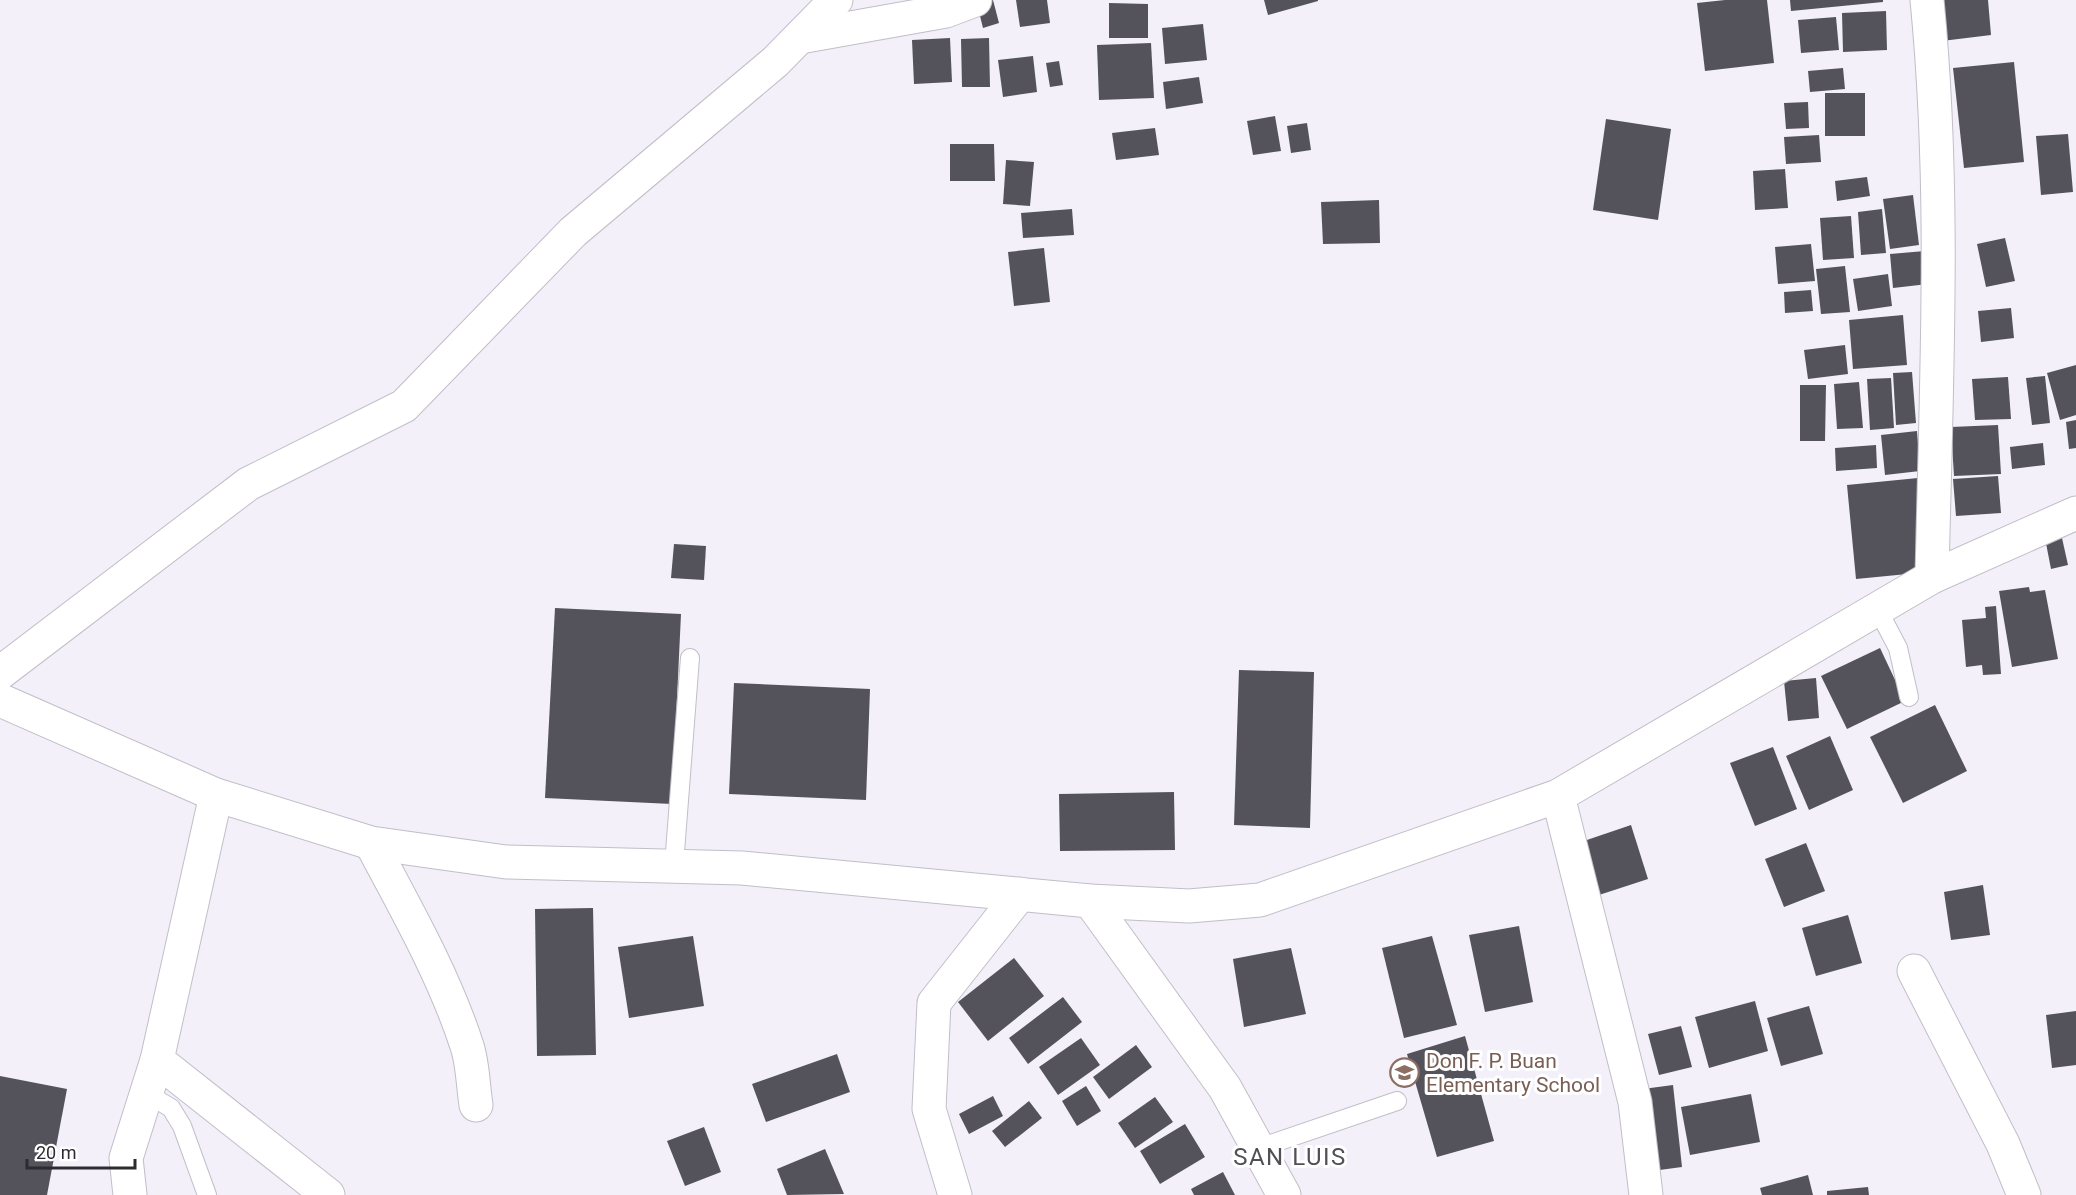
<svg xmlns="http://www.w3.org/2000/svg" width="2076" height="1195" font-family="Roboto,sans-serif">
<rect width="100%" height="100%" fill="#f3f0fa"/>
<g fill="#54525a">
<path d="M976 0H993L999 23 983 28Z"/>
<path d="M1016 0H1047L1050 23 1020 27Z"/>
<path d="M1264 0H1318V1L1268 15Z"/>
<path d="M1725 0H1767L1774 63 1705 71 1697 3Z"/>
<path d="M1790 0H1883V2L1791 11Z"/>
<path d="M1938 0H1988L1991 35 1942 41Z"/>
<path d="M1109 3 1148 4V38H1109Z"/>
<path d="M1886 11 1887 50 1843 52 1842 13Z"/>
<path d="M1836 17 1839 50 1801 53 1798 20Z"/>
<path d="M1203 24 1207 60 1165 64 1162 28Z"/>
<path d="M950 38 952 82 914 84 912 40Z"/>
<path d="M989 38 990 87H962L961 39Z"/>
<path d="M1151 43 1154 98 1099 100 1097 45Z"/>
<path d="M1033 56 1037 92 1003 97 998 60Z"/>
<path d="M1059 61 1063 85 1050 87 1046 63Z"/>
<path d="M2014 62 2024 162 1964 168 1953 68Z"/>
<path d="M1843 68 1845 89 1810 92 1808 71Z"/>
<path d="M1199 77 1203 103 1166 109 1163 82Z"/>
<rect x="1825" y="93" width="40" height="43"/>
<path d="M1808 102 1809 128 1786 129 1784 103Z"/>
<path d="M1275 116 1281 151 1253 155 1247 121Z"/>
<path d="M1606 119 1671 129 1658 220 1593 210Z"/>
<path d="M1307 123 1311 150 1291 153 1287 126Z"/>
<path d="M1155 128 1159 155 1116 160 1112 133Z"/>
<path d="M2068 134 2073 192 2041 195 2036 136Z"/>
<path d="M1819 135 1821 162 1786 164 1784 137Z"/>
<path d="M950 144H994L995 181H950Z"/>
<path d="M1006 160 1034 162 1030 206 1003 204Z"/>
<path d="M1785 169 1788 208 1755 210 1753 171Z"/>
<path d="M1867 177 1870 196 1837 201 1835 181Z"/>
<path d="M1913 195 1919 245 1890 249 1883 199Z"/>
<path d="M1379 200 1380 243 1323 244 1321 202Z"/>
<path d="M1072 209 1074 235 1023 238 1021 213Z"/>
<path d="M1882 209 1886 253 1861 255 1858 212Z"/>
<path d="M1851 216 1854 258 1823 260 1820 218Z"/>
<path d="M2005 238 2015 281 1986 287 1977 244Z"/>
<path d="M1811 244 1815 281 1778 284 1775 247Z"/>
<path d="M1044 248 1050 302 1014 306 1008 252Z"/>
<path d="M1925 251 1928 284 1893 288 1890 254Z"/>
<path d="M1845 266 1850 312 1821 314 1816 269Z"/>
<path d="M1888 274 1892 306 1858 311 1853 279Z"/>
<path d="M1811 290 1813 311 1785 313 1784 292Z"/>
<path d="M2011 308 2014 338 1981 342 1978 311Z"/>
<path d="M1903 315 1907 365 1853 369 1849 320Z"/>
<path d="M1845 345 1848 374 1808 379 1804 350Z"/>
<path d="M2076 365V415L2060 420 2047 373Z"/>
<path d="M1912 372 1916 423 1896 425 1893 373Z"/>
<path d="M2045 376 2050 423 2032 425 2026 378Z"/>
<path d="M2008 377 2011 419 1975 420 1972 379Z"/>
<path d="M1891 378 1894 428 1870 430 1867 379Z"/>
<path d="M1859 382 1863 428 1837 429 1834 384Z"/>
<path d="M1800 385H1826L1825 441H1800Z"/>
<path d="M2076 420V448L2069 449 2066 422Z"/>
<path d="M1998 425 2001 474 1954 476 1951 427Z"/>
<path d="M1917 431 1920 471 1885 475 1881 435Z"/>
<path d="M2043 443 2045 465 2012 469 2010 447Z"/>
<path d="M1876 445 1877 468 1836 471 1835 448Z"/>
<path d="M1998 476 2001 513 1956 516 1953 479Z"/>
<path d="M1918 478 1928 572 1856 579 1847 485Z"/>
<path d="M2060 529 2068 565 2051 569 2044 533Z"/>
<path d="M674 544 706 546 704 580 671 578Z"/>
<path d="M2029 587 2030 592 2045 590 2058 659 2012 667 1999 591Z"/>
<path d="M1996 606 2001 674 1983 675 1982 665 1966 667 1962 620 1986 618 1985 607Z"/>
<path d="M555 608 681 614 672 804 545 798Z"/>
<path d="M1880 648 1905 701 1847 729 1821 676Z"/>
<path d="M1239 670 1314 672 1310 828 1234 825Z"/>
<path d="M1816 678 1819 718 1788 721 1784 681Z"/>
<path d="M734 683 870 689 866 800 729 794Z"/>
<path d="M1935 705 1967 771 1903 803 1870 737Z"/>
<path d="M1830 736 1853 790 1809 810 1786 756Z"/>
<path d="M1773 747 1797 809 1755 826 1730 763Z"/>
<path d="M1174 792 1175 850 1060 851 1059 794Z"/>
<path d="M1631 825 1648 879 1599 895 1581 842Z"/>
<path d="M1806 843 1825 891 1784 907 1765 859Z"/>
<path d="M1983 885 1990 935 1951 940 1944 892Z"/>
<path d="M593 908 596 1055 537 1056 535 909Z"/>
<path d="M1848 915 1862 963 1816 976 1802 928Z"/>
<path d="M1519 926 1533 1002 1485 1012 1469 935Z"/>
<path d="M693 936 704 1006 629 1018 618 947Z"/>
<path d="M1432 936 1457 1025 1404 1038 1382 948Z"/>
<path d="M1291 948 1306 1014 1244 1027 1233 959Z"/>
<path d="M1014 958 1044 996 988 1041 958 1002Z"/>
<path d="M1063 997 1082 1022 1028 1064 1009 1038Z"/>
<path d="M1755 1001 1768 1051 1709 1068 1695 1017Z"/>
<path d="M1809 1006 1823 1054 1781 1066 1767 1018Z"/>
<path d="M2076 1011V1065L2052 1068 2046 1015Z"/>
<path d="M1681 1026 1692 1067 1659 1075 1648 1034Z"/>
<path d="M1465 1036 1494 1141 1437 1157 1407 1054Z"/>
<path d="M1081 1038 1100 1065 1058 1095 1039 1067Z"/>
<path d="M1136 1045 1152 1067 1109 1099 1093 1077Z"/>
<path d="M837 1054 850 1092 766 1122 752 1084Z"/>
<path d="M0 1076 67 1089 47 1195H0Z"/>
<path d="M1673 1085 1682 1167 1652 1171 1643 1089Z"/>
<path d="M1086 1086 1101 1111 1077 1126 1062 1101Z"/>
<path d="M1751 1094 1760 1142 1690 1155 1681 1107Z"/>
<path d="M993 1096 1003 1116 969 1134 959 1114Z"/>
<path d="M1155 1097 1173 1122 1135 1148 1118 1123Z"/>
<path d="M1029 1101 1042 1118 1005 1147 992 1131Z"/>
<path d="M1185 1124 1205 1157 1160 1184 1140 1151Z"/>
<path d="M704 1127 721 1172 685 1186 667 1141Z"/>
<path d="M825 1149 844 1194 787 1195 777 1169Z"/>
<path d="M1223 1172 1235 1195H1194L1191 1189Z"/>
<path d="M1808 1175 1813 1195H1762L1760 1188Z"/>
<path d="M1868 1187 1869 1195H1827V1191Z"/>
</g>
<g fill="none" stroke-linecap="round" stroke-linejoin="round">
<defs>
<g id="lane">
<path d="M1878 610 1898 648 1909 697"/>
<path d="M674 865 690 658"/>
<path d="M146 1093 171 1108 182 1126 207 1195"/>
<path d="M1259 1148 1397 1101"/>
</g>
<g id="street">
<path d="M1927 0C1946 192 1936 385 1932 577"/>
<path d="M800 37 946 11 975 0"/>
<path d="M0 673 248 484 404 406 573 232 775 62 836 0"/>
<path d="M216 795 157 1060 328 1195"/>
<path d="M1558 796 1635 1102 1646 1195"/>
<path d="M371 843C406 909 444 975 467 1046 473 1064 473 1086 476 1105"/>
<path d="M1090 901 1225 1088 1284 1195"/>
<path d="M1914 971 2003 1144 2024 1195"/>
<path d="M130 1195 126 1158 157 1060"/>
<path d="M955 1195 929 1109 934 1003 1020 894"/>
</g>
<path id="secondary" d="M0 700 216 795 371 843 506 862 742 868 1090 901 1189 906 1260 900 1558 796 1932 577 2076 513"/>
</defs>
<use href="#lane" stroke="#c1bec8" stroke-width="20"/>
<use href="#street" stroke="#c1bec8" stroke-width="35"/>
<use href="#secondary" stroke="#c1bec8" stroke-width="35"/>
<use href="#lane" stroke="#fff" stroke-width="18"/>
<use href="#street" stroke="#fff" stroke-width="33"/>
<use href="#secondary" stroke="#fff" stroke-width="33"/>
</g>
<defs>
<symbol id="school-ring" viewBox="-11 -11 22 22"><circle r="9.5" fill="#fff" stroke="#8d6e63" stroke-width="1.5"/><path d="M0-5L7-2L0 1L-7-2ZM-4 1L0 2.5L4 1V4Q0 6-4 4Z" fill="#8d6e63"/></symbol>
</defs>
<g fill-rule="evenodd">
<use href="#school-ring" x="1388" y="1056" width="33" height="33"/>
</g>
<g text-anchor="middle" stroke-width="6" stroke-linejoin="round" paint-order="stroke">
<g font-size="21" fill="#785e54" stroke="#fff" text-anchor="start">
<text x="1426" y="1068">Don F. P. Buan<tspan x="1426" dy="24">Elementary School</tspan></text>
</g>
<g font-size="24" letter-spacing="1.5" fill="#524f57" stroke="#fff">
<text x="1290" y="1165">SAN LUIS</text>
</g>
</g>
<path d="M27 1159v9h108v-9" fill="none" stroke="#2c2b2f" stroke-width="3"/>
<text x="36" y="1159" font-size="18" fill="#2c2b2f" stroke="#ffffff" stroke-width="4.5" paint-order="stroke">20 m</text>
</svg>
